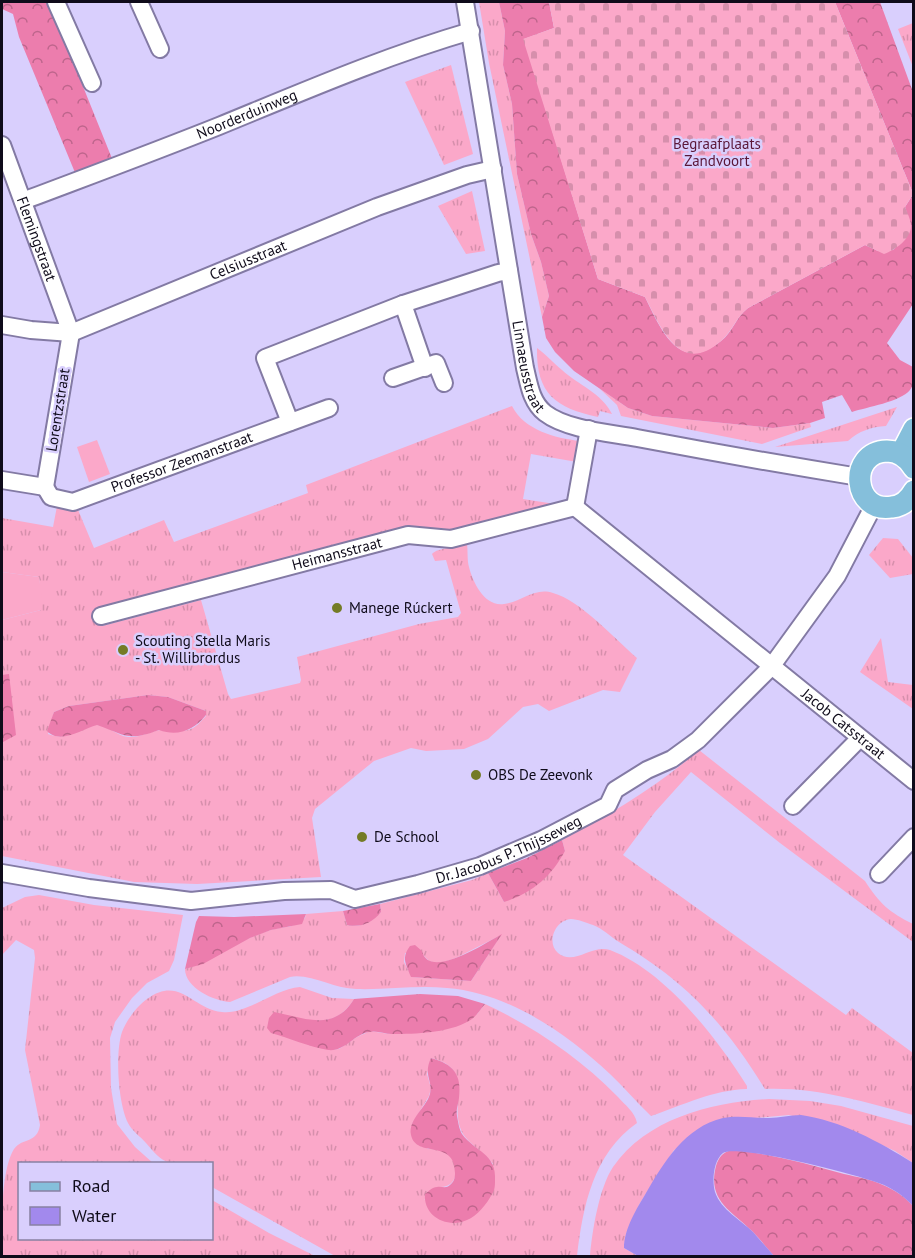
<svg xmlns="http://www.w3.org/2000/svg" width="915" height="1258" font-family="'PT Sans',sans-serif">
<defs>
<pattern id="grass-tufts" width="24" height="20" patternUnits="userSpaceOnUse" patternTransform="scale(1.5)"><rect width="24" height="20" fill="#fba8c9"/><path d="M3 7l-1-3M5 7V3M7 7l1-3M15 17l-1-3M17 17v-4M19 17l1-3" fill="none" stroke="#d68fac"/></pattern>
<pattern id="forest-crowns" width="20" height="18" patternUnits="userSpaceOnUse" patternTransform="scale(1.5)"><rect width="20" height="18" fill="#ec7dad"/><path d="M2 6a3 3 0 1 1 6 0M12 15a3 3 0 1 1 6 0" fill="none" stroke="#be658c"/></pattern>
<pattern id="cemetery-stones" width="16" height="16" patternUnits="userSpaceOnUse" patternTransform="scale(1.5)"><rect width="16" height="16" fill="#fba8c9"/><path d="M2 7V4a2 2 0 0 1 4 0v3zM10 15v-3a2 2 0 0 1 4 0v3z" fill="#d68fac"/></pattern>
</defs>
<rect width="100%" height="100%" fill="#d9cffd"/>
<g fill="url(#grass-tufts)" fill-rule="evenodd">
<path d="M479 2H499L505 31 503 65 512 104 517 174 531 234 541 262 549 296 542 317 489 63Z"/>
<path d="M913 23H914L913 67 898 29Z"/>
<path d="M451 65 473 154 444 165 405 82Z"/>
<path d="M472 191 485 251 466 254 438 206Z"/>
<path d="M537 348C547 355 553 363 562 370 578 385 602 393 612 414L600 411 598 417C556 408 536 394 537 348Z"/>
<path d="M599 388 628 408 652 416 773 428 810 423 811 427 762 444 621 416 617 405Z"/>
<path d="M512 406C524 430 555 438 580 441L577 462 531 454 523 499 555 504 451 532 420 527 129 599 100 620 102 626 201 600 228 694 231 699 300 683 301 680 297 657 419 624 458 617 461 613 446 560 435 561 432 554C437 548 457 547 467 544 468 551 467 560 469 567 473 583 485 607 504 604 522 602 534 587 553 593 580 600 615 639 637 658L620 692 603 690 549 711 538 704 523 707 488 739 464 749 426 751 411 748 374 761 315 809 312 818 321 877 197 884 134 882 2 856V620L41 610 39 577 2 572V518L53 527 58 501 76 505 94 548 164 520 174 542 308 493 306 485ZM148 695 168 697 206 711V716C201 721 196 728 188 730 179 732 169 728 160 730 149 732 139 738 128 737 117 736 108 725 97 725 78 724 71 743 48 734L54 712 69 706Z"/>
<path d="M897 407 886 426C871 427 859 431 848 441L775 447Z"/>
<path d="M883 538 898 539 913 558V574L890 578 869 555Z"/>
<path d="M881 638 888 682 913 685V709L860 672Z"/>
<path d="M699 750 865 881C880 904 889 912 913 924V942L780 843 691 772 655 812 623 855 846 1015 852 1008 913 1053V1115C865 1102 816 1087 765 1089 724 1023 687 982 619 942 611 937 602 928 593 925 587 923 577 919 571 919 555 920 546 943 558 953 574 966 592 944 610 950 665 971 717 1038 747 1086V1089C713 1090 683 1105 651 1116 637 1103 624 1087 610 1074 566 1033 509 993 447 988 417 985 387 990 356 989 334 989 310 973 290 977L230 1002C214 1001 185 988 185 969 215 960 240 939 271 930 285 926 293 929 305 918L306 914 343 911 347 925C363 928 370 922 381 912L380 904 472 880 488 873 504 902 565 851 562 840C609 815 658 786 699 750ZM501 935 471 981 412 977 404 962 405 953 423 955 429 961 439 964 458 957Z"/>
<path d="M39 895 94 905 183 915 174 960 169 971 147 983 132 998 115 1022 110 1038 111 1088 117 1124 135 1147 153 1163 20 1164V1238H212V1200L269 1233 315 1256H2C2 1228 0 1172 14 1149 23 1137 37 1144 40 1125L25 1050 35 958 34 950 16 940 2 955V908L25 897Z"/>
<path d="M300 987 332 998 354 999C334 1032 305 1019 274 1013L329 1050 339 1049 357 1037 370 1031 389 1034 477 1014 485 1004C534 1027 580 1058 618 1097 625 1105 635 1112 637 1123 593 1154 583 1206 577 1256H335L212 1187V1164C199 1163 183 1166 170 1163 161 1161 152 1150 146 1143 141 1137 131 1130 128 1123 118 1103 115 1053 122 1032 126 1021 137 1006 147 999 180 975 192 1009 222 1012 247 1015 274 989 300 987ZM431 1058C476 1069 449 1101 461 1130 466 1143 485 1152 493 1164L424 1200 438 1187C462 1189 460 1157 443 1151 439 1149 433 1149 428 1149L412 1124 429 1096 431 1088 427 1074Z"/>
<path d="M769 1099 810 1101 841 1106 913 1126V1163L895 1151 855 1133 789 1115 755 1118 674 1150 640 1203 626 1234 624 1248 638 1256H590C592 1232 599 1188 613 1167 647 1118 713 1102 769 1099Z"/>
</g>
<g fill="url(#forest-crowns)">
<path d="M2 2H49L113 161 76 175 19 37 13 14 2 9Z"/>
<path d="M499 2H549L554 28 524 39 598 279 645 297C661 330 679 375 721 341 732 333 736 317 748 308L865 245 878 251 893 250C911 233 913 231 905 207L912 196V191L835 2H880L913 92V304L887 343 900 360 913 367C913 375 915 384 910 390 900 402 867 407 852 412L842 395 822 402 825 418 810 423 773 428 652 416 628 408 574 371 555 352 546 338 542 317 549 296 541 262 531 234 517 174 512 104 503 65 505 31Z"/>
<path d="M9 674 16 735 3 742 2 741V675Z"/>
<path d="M148 695 168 697 206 711V715C194 730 178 737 159 730 127 742 126 735 97 725 82 729 60 745 47 731L54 712 69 706Z"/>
<path d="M562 840 565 851C551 877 532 893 504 902L488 873 527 858Z"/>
<path d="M380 904 381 912C372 923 361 928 347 925L343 911Z"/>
<path d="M306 914 302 924 271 930 250 938 203 964 185 969 196 922 199 916 234 917Z"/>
<path d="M502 934 471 981 411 977C406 964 401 958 410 946L415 945 422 951C429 981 487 942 502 934Z"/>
<path d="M420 994 458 996 485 1004C480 1010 476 1017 469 1021 448 1033 416 1034 392 1034 385 1034 376 1030 369 1032 354 1034 345 1052 328 1050 309 1047 289 1038 271 1033L267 1028 269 1018 274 1012C305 1018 334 1032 354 999Z"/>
<path d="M431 1058C453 1064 462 1074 459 1098 458 1105 456 1109 457 1116 458 1121 459 1129 462 1134 475 1152 497 1153 495 1181 495 1185 495 1190 492 1194 487 1204 477 1216 467 1220 447 1229 423 1216 425 1194 429 1191 432 1187 437 1187 442 1186 446 1189 450 1185 454 1182 455 1178 455 1173 455 1138 416 1159 411 1135 408 1119 426 1108 430 1094 433 1080 423 1075 431 1058Z"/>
<path d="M731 1150C769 1153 807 1164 844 1174 857 1177 871 1179 883 1185 895 1190 905 1197 913 1206V1256H774C767 1248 760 1239 752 1231 732 1211 707 1201 716 1166 719 1157 722 1153 731 1150Z"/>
</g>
<path fill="url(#cemetery-stones)" d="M549 2H835L912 191V196L905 207C907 212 911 220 911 226 911 239 895 250 884 254L865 245 748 308C736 317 732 332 721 341 680 377 661 328 645 297L598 279 523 39 554 28Z"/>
<g fill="#fba8c9">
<path d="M97 440 110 474 89 482 77 447Z"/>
<path d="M2 572 39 577 42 600 41 610 2 620Z"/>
</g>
<path fill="#a289ed" d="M801 1115C839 1120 880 1142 913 1163V1206C905 1197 895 1190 884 1185 864 1176 736 1143 723 1153 713 1161 712 1182 715 1192 721 1210 741 1220 753 1232 760 1240 767 1248 774 1256H638L624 1248C624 1229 637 1208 646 1193 664 1162 685 1127 723 1118 738 1115 754 1118 769 1118 779 1118 790 1115 801 1115Z"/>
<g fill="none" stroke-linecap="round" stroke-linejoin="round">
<defs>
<g id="minor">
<path d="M56 2 92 83"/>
<path d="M139 2 160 49"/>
<path id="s1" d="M465 2 525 368C529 384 531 402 545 413 567 430 611 433 637 438 711 452 785 465 859 477"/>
<path id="s2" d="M2 145 71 333 45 487 2 480"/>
<path id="s3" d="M23 201C89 176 154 152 219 126 302 92 385 56 471 31"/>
<path d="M403 304 425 368"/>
<path id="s4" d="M2 325 31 330 71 333 377 207 467 175 493 169"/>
<path d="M393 378 436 363 444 383"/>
<path d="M290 422 265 358 403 304 498 273 509 271"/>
<path id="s5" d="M45 487 51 497 73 502 329 408"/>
<path id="s6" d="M575 507 914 781"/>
<path d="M575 507 589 429"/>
<path id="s7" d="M101 616 408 535 451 539 575 507"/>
<path d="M793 806 860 738"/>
<path id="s8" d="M2 873 89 888 191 901 284 891 331 890 355 899 418 884 480 866 541 840 608 805 615 790 647 770 672 759 698 740 771 667 837 576 874 505"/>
<path d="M879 874 914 837"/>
</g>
<g id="major">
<path d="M901 454 914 429"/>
<path d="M914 468C908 458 899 451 887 451 847 452 853 514 892 507 902 506 909 500 914 491"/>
</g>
</defs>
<use href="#minor" stroke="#837aa4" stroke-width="20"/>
<use href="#major" stroke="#fff" stroke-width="24"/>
<use href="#minor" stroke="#fff" stroke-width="16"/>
<use href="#major" stroke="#85bfdb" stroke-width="21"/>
</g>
<g fill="#747b26" stroke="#d9cffd" stroke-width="2">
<circle cx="337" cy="608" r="6"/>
<circle cx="123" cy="650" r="6"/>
<circle cx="476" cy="775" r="6"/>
<circle cx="362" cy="837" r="6"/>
</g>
<g text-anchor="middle" stroke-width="5" stroke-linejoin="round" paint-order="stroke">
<g font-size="15" fill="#0f0b1a" stroke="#d9cffd">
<text dy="5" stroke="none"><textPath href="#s3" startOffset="240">Noorderduinweg</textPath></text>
<text dy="5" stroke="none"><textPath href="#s2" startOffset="100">Flemingstraat</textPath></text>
<text dy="5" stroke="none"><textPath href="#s4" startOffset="261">Celsiusstraat</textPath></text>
<text dy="5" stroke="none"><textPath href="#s1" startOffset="370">Linnaeusstraat</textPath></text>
<text transform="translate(58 410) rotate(-81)" y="5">Lorentzstraat</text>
<text dy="5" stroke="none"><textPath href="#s5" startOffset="150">Professor Zeemanstraat</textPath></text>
<text dy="5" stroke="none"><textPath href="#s7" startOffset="244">Heimansstraat</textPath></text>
<text dy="5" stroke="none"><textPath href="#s6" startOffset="345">Jacob Catsstraat</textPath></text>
<text dy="5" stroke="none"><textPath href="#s8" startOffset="519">Dr. Jacobus P. Thijsseweg</textPath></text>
</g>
<g font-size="15" fill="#5b1738" stroke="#d9cffd">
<text x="717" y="149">Begraafplaats<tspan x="717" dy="17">Zandvoort</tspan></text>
</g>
<g font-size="15" fill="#0f0b1a" stroke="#d9cffd" text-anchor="start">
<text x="349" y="613">Manege Rúckert</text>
<text x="135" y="646">Scouting Stella Maris<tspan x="135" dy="17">- St. Willibrordus</tspan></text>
<text x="488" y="780">OBS De Zeevonk</text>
<text x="374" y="842">De School</text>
</g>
</g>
<rect width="915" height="1258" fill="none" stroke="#0f0b1a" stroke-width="6"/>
<rect x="18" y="1162" width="195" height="78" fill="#d9cffd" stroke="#8881a2" stroke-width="1.5"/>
<rect x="30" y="1182" width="30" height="9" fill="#85bfdb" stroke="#8881a2" stroke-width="1.5"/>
<text x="72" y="1192" font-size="18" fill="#0f0b1a">Road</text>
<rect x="30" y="1207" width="30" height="18" fill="#a289ed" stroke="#8881a2" stroke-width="1.5"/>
<text x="72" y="1222" font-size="18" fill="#0f0b1a">Water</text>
</svg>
